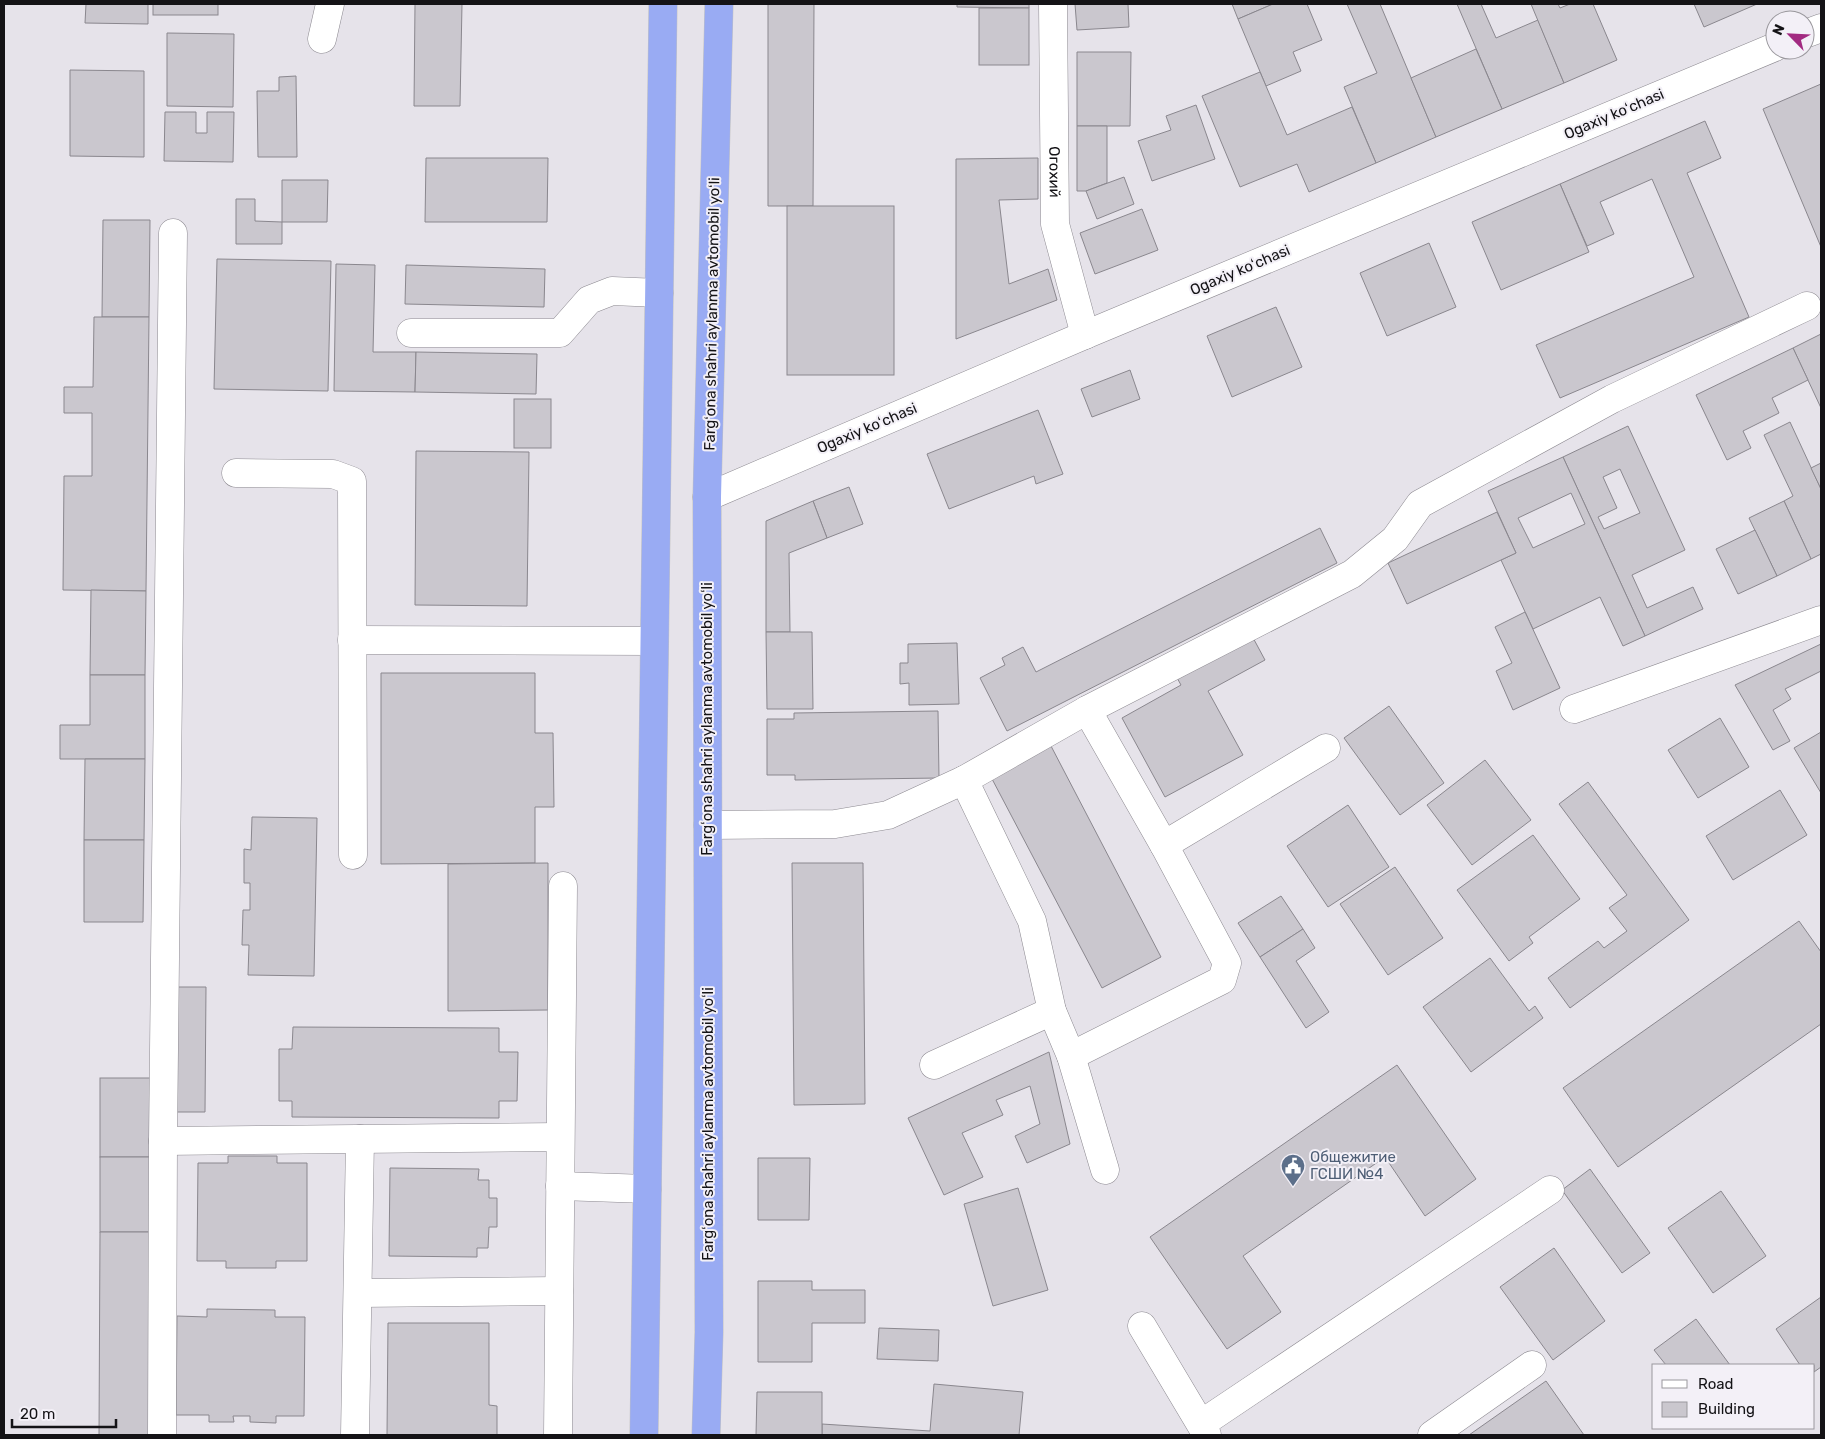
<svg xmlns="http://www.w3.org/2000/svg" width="1825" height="1439" font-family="Rubik,sans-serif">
<rect width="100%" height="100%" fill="#e6e3ea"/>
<g fill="#cac7ce" stroke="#8a878e" fill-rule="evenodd">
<path d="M86 4H148V24L85 23Z"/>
<rect x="153" y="4" width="65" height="11"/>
<path d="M415 4H462L460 106H414Z"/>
<path d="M768 4H814L813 206H768Z"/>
<path d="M957 4H1029V8L957 7Z"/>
<path d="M1075 4H1128L1129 27 1077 30Z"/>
<path d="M1232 4H1273L1238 19Z"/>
<path d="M1273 4H1307L1322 40 1293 52 1301 71 1266 86 1238 19Z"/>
<path d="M1347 4H1380L1436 137 1376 163 1344 87 1377 73Z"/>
<path d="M1457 4H1481L1496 38 1538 20 1564 83 1502 109Z"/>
<path d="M1531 4H1558L1560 8 1570 4H1593L1617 60 1564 83Z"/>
<path d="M1694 4H1757L1704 27Z"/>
<rect x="979" y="8" width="50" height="57"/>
<path d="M167 33 234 34 233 107 167 106Z"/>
<path d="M1476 49 1502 109 1436 137 1411 78Z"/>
<path d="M1077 52H1131L1130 126H1077Z"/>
<path d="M70 70 144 71V157L70 156Z"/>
<path d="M1260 72 1287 135 1352 107 1376 163 1309 192 1297 164 1240 187 1202 96Z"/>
<path d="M296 76 297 157H258L257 91H279V77Z"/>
<path d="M1821 84V247L1763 109Z"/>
<path d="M1196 105 1215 159 1152 181 1138 141 1171 130 1166 116Z"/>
<path d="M165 112H196V133H207V112H234L233 162 164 161Z"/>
<path d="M1705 121 1721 158 1687 173 1749 317 1560 398 1536 345 1694 277 1652 179 1600 202 1614 234 1587 246 1560 184Z"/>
<path d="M1077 126H1107V183L1086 191H1077Z"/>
<path d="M426 158H548L547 222H425Z"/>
<path d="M1038 158V199L999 200 1009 284 1048 269 1057 300 956 339V159Z"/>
<path d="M1124 177 1134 204 1097 219 1086 191Z"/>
<path d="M282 180H328L327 222H282Z"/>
<path d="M1560 184 1589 252 1501 290 1472 222Z"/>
<path d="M236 199H255V221L282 222V244H236Z"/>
<rect x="787" y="206" width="107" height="169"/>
<path d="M1142 209 1158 250 1095 274 1080 233Z"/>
<path d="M103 220H150L149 317H102Z"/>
<path d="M1429 243 1456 307 1387 336 1360 273Z"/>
<path d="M217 259 331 261 328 391 214 389Z"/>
<path d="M336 264 375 265 373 352H416L415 392 334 391Z"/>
<path d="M406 265 545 269 544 307 405 304Z"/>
<path d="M1276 307 1302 367 1232 397 1207 336Z"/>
<path d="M94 317H149L146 591 63 590 64 476H92V413H64V387H93Z"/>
<path d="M1821 334V408L1793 348Z"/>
<path d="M1793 348 1808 380 1772 398 1779 413 1743 431 1751 448 1727 460 1696 395Z"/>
<path d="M416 352 537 354 536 394 415 392Z"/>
<path d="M1130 370 1140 399 1092 417 1081 389Z"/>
<rect x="514" y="399" width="37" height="49"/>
<path d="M1038 410 1063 474 1036 484 1034 476 949 509 927 454Z"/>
<path d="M1790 422 1821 489V554L1811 559 1784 501 1793 496 1764 435Z"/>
<path d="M1628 426 1685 550 1632 575 1647 608 1693 587 1703 609 1645 636 1563 457ZM1620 469 1640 513 1604 529 1598 517 1617 508 1603 477Z"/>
<path d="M416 451 529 452 527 606 415 605Z"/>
<path d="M1563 457 1645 636 1623 646 1600 597 1533 629 1501 560 1516 553 1488 491ZM1571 493 1585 524 1533 548 1518 518Z"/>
<path d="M1821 463V489L1811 468Z"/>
<path d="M849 487 863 524 827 538 813 501Z"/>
<path d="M813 501 827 538 789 553 790 632H766V521Z"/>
<path d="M1784 501 1811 559 1777 576 1749 518Z"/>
<path d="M1497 512 1516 553 1407 604 1388 563Z"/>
<path d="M1320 528 1337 563 1007 731 980 678 1005 665 1002 658 1023 647 1036 672Z"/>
<path d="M1755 530 1777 576 1738 594 1716 549Z"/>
<path d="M91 590 146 591 145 675H90Z"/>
<path d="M1525 612 1560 688 1513 710 1496 671 1512 663 1495 627Z"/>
<path d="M766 632H812L813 709H767Z"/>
<path d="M1251 634 1265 660 1208 691 1243 755 1165 797 1122 718 1181 685 1176 676Z"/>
<path d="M957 643 959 704 909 705V683L900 684V663H908V644Z"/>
<path d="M1821 644V671L1785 689 1791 699 1773 710 1790 741 1773 750 1735 685Z"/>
<path d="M381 673H535V733H553L554 807H535V863L381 864Z"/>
<path d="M90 675H145V759H60V725H90Z"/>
<path d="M1389 706 1444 783 1400 815 1344 738Z"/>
<path d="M938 711 939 778 795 780V775H767V719H794V713Z"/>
<path d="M1720 718 1749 767 1698 798 1668 750Z"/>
<path d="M1821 732V793L1794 748Z"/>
<path d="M1051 746 1161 957 1102 988 991 777Z"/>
<path d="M85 759H145L144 840H84Z"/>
<path d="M1485 760 1531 820 1472 865 1427 805Z"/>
<path d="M1588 782 1689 920 1570 1008 1548 978 1598 941 1604 948 1627 931 1609 908 1627 895 1559 804Z"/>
<path d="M1780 790 1807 835 1733 880 1706 836Z"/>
<path d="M1348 805 1389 867 1328 907 1287 846Z"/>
<path d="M252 817 317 818 314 976 248 975 249 945H242L243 910H250V883H244V849L251 850Z"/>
<path d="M1533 835 1580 899 1529 937 1533 943 1509 961 1457 890Z"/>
<path d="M84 840H144L143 922H84Z"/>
<path d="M548 863V1010L448 1011V864Z"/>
<path d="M792 863H863L865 1104 794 1105Z"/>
<path d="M1395 867 1443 938 1388 975 1340 904Z"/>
<path d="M1281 896 1303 929 1260 957 1238 923Z"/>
<path d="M1799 921 1821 952V1024L1618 1167 1563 1088Z"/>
<path d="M1303 929 1315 948 1296 961 1329 1012 1306 1028 1260 957Z"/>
<path d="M1490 958 1529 1011 1535 1006 1543 1018 1471 1072 1423 1007Z"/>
<path d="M173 987H206L205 1112H173Z"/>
<path d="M293 1027 499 1028V1052H518L517 1101H499V1118L292 1117V1101H279V1049H292Z"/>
<path d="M1049 1052 1070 1144 1027 1163 1015 1136 1040 1124 1030 1086 996 1100 1003 1115 962 1133 983 1177 944 1195 908 1118Z"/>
<path d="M1397 1065 1476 1179 1425 1216 1385 1157 1243 1256 1281 1312 1227 1349 1150 1237Z"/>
<rect x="100" y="1078" width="51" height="79"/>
<path d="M228 1156H277V1163H307V1261H276V1268H226V1261H197L198 1163H228Z"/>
<rect x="100" y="1157" width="51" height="75"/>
<path d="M758 1158H810L809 1220H758Z"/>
<path d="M390 1168 479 1169 478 1180H489V1198H497V1227H489L488 1248H477V1257L389 1256Z"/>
<path d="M1590 1169 1650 1253 1622 1273 1562 1190Z"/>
<path d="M1018 1188 1048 1290 993 1306 964 1204Z"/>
<path d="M1721 1191 1766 1256 1713 1293 1668 1228Z"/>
<path d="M100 1232H151L150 1435H99Z"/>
<path d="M1554 1248 1605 1321 1553 1360 1500 1287Z"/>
<path d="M758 1281H812V1290H865V1323H812V1362H758Z"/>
<path d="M1821 1297V1367L1814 1372V1365H1800L1776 1329Z"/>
<path d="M207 1309 275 1310V1317H305L304 1416H276V1423L250 1422V1416H233L234 1422H209V1415H176L177 1316 207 1317Z"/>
<path d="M1696 1319 1730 1365H1666L1654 1350Z"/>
<path d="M388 1323H489V1405L497 1406V1435H387Z"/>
<path d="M879 1328 939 1330 938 1361 877 1359Z"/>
<path d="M1546 1381 1584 1435H1469Z"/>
<path d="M934 1384 1023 1392 1019 1435H822V1424L930 1431Z"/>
<path d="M757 1392H822V1435H756Z"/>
</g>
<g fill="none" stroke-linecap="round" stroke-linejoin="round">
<defs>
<g id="minor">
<path id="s1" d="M1053 4 1055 224 1085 335"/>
<path d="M1805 34 1821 28"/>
<path d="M322 39 330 4"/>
<path d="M411 333H560L589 300 612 291 659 293"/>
<path d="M236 473 333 474 352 481 353 855"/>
<path d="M707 497 1085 335 1775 47"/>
<path d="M352 640 654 641"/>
<path d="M1574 709 1821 620"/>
<path d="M1087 710 1164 845"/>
<path d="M964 780 1087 710 1352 574 1395 539 1420 504 1612 399 1807 306"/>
<path d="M708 825 835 824 888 815 964 780 1032 921 1052 1011 1071 1056 1105 1170"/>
<path d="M1071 1056 1222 980 1227 963 1164 845 1326 748"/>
<path d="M934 1065 1052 1011"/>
<path d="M163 1141 560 1137"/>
<path d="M560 1186 647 1189"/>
<path d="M358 1293 559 1291"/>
<path d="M1142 1326 1207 1435"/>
<path d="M1201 1424 1550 1190"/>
<path d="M162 1435 163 1141 173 233"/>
<path d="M355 1435 360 1139"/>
<path d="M558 1435 563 886"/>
<path d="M1432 1435 1532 1365"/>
</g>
<g id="highway">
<path d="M644 1435 663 4"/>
<path d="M706 1435 709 1332 707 497 719 4"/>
</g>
</defs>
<use href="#minor" stroke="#8d8a91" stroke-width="29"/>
<use href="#highway" stroke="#c2c2c2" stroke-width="29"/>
<use href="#minor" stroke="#fff" stroke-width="28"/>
<use href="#highway" stroke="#99abf3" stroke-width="28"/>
</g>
<defs>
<symbol id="civic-pin" viewBox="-11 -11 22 30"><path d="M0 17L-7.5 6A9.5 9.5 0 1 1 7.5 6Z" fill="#5c6f8a" stroke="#f3f0f7"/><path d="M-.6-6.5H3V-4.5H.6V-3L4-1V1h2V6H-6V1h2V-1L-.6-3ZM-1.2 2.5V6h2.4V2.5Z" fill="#fff"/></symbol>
</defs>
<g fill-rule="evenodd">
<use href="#civic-pin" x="1279" y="1152" width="28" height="38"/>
</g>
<g text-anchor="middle" stroke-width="4" stroke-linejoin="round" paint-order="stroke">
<g font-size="15" fill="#141316" stroke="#f3f0f7">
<text transform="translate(1614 114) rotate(-23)" y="5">Ogaxiy koʻchasi</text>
<text dy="5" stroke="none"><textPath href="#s1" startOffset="168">Огохий</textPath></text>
<text transform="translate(1240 270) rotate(-23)" y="5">Ogaxiy koʻchasi</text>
<text transform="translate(712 314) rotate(-89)" y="5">Fargʻona shahri aylanma avtomobil yoʻli</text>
<text transform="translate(867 428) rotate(-23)" y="5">Ogaxiy koʻchasi</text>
<text transform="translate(707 719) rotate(-90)" y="5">Fargʻona shahri aylanma avtomobil yoʻli</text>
<text transform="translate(708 1124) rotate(-90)" y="5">Fargʻona shahri aylanma avtomobil yoʻli</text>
</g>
<g font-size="15" fill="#4e5e75" stroke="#f3f0f7" text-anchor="start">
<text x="1310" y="1162">Общежитие<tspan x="1310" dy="17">ГСШИ №4</tspan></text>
</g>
</g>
<rect width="1825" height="1439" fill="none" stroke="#141316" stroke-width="10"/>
<rect x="1652" y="1364" width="162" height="65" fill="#f3f0f7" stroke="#9a989d"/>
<rect x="1662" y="1380" width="25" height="8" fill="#ffffff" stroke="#9a989d"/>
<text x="1698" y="1389" font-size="15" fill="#141316">Road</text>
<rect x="1662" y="1402" width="25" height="15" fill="#cac7ce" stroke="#9a989d"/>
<text x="1698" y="1414" font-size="15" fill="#141316">Building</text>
<g transform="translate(1790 35) rotate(294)"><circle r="24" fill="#f3f0f7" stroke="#9a989d"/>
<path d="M0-4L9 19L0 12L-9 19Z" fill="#a22a81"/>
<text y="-8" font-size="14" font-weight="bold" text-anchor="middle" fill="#141316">N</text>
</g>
<path d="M12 1419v8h104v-8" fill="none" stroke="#141316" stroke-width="2.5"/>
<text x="20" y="1419" font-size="15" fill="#141316" stroke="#f3f0f7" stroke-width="4" paint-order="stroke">20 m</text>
</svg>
